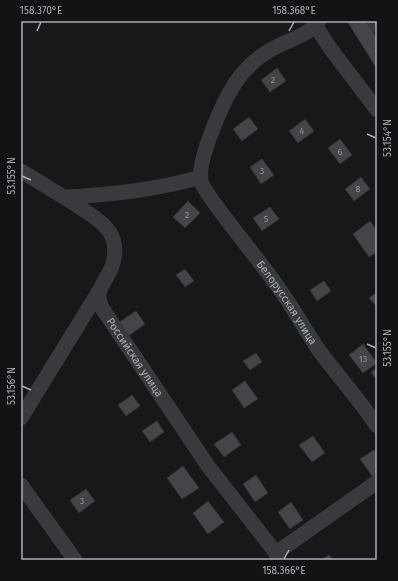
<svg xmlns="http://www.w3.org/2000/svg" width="398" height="581" font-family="'Fira Sans',sans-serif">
<rect width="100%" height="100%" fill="#181719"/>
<g fill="#454549" stroke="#323235">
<path d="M347 21H366L377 38V69Z"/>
<path d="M277 68 286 81 270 92 261 80Z"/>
<path d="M249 117 258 129 242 141 233 129Z"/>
<path d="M305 119 314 131 298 143 289 131Z"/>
<path d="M340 139 352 155 340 164 328 148Z"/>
<path d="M262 159 274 175 261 184 250 167Z"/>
<path d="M361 177 370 189 354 201 345 189Z"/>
<path d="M188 201 200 213 185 228 173 217Z"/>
<path d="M270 207 279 219 262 231 253 218Z"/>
<path d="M370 221 377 231V252L369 257 353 234Z"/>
<path d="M185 269 194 281 185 287 176 275Z"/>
<path d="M324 281 331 291 317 301 310 290Z"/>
<path d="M377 292V307L369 298Z"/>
<path d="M136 311 145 324 127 337 118 323Z"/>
<path d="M363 344 377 363 363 373 349 355Z"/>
<path d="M256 353 262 362 250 370 243 361Z"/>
<path d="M377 368V380L371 372Z"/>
<path d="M245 381 258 399 244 408 232 390Z"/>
<path d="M132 395 140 406 126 416 118 405Z"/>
<path d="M157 421 164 432 150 442 142 431Z"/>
<path d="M232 432 241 445 224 457 214 444Z"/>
<path d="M313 436 325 453 312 462 299 445Z"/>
<path d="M374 450 377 455V474L373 477 360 459Z"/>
<path d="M183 466 199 488 182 499 167 478Z"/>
<path d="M256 475 268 493 255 502 243 484Z"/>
<path d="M86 489 95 501 79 513 70 500Z"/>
<path d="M208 501 224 522 208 534 193 513Z"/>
<path d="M291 502 303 520 290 529 278 512Z"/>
<path d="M329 555 333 560H321Z"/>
</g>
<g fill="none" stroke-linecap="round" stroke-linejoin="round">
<g stroke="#393a3e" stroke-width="15">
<path id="s1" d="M319 21C310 34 292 39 278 46 261 54 246 67 235 83 223 102 197 159 201 181 202 186 207 192 210 197 229 224 250 249 270 276 288 299 302 325 318 349 337 375 359 399 377 426"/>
<path d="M374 21 377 26"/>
<path d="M315 25 330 48 377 110"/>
<path id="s2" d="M21 171C41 183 61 195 81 208 91 215 102 221 109 231 117 243 116 256 111 269 104 284 94 291 102 308L208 466 276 553 279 560"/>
<path d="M64 197C111 195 156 190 201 177"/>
<path d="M21 418 99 291"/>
<path d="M21 485 75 560"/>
<path d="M276 553 377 482"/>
</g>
</g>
<path fill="none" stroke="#abafb8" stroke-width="1.5" d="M37 31 41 22M289 31 294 22M367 134 376 138M22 176 31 180M367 344 376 348M22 386 31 390M284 559 289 550"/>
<g text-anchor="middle" stroke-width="4" stroke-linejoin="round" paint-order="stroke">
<g font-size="9" fill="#92949c">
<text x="273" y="83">2</text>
<text x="302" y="134">4</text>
<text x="340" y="155">6</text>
<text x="262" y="174">3</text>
<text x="358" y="192">8</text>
<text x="187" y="218">2</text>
<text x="266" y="222">5</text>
<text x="363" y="362">13</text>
<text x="82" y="504">3</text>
</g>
<g font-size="11" fill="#abafb8" stroke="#131214">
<text dy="4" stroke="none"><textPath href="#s1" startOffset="360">Белорусская улица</textPath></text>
<text dy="4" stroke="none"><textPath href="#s2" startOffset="248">Российская улица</textPath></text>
</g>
</g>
<rect width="398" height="581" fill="none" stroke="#131214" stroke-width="44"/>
<rect x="22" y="22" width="354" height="537" fill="none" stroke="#abafb8" stroke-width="1.5"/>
<g font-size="10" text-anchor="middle" fill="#abafb8">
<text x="41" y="14">158.370°E</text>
<text x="294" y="14">158.368°E</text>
<text transform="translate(387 138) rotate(-90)" y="4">53.154°N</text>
<text transform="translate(11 176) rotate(-90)" y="4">53.155°N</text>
<text transform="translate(387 348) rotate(-90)" y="4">53.155°N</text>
<text transform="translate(11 386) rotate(-90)" y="4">53.156°N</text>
<text x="284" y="574">158.366°E</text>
</g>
</svg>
